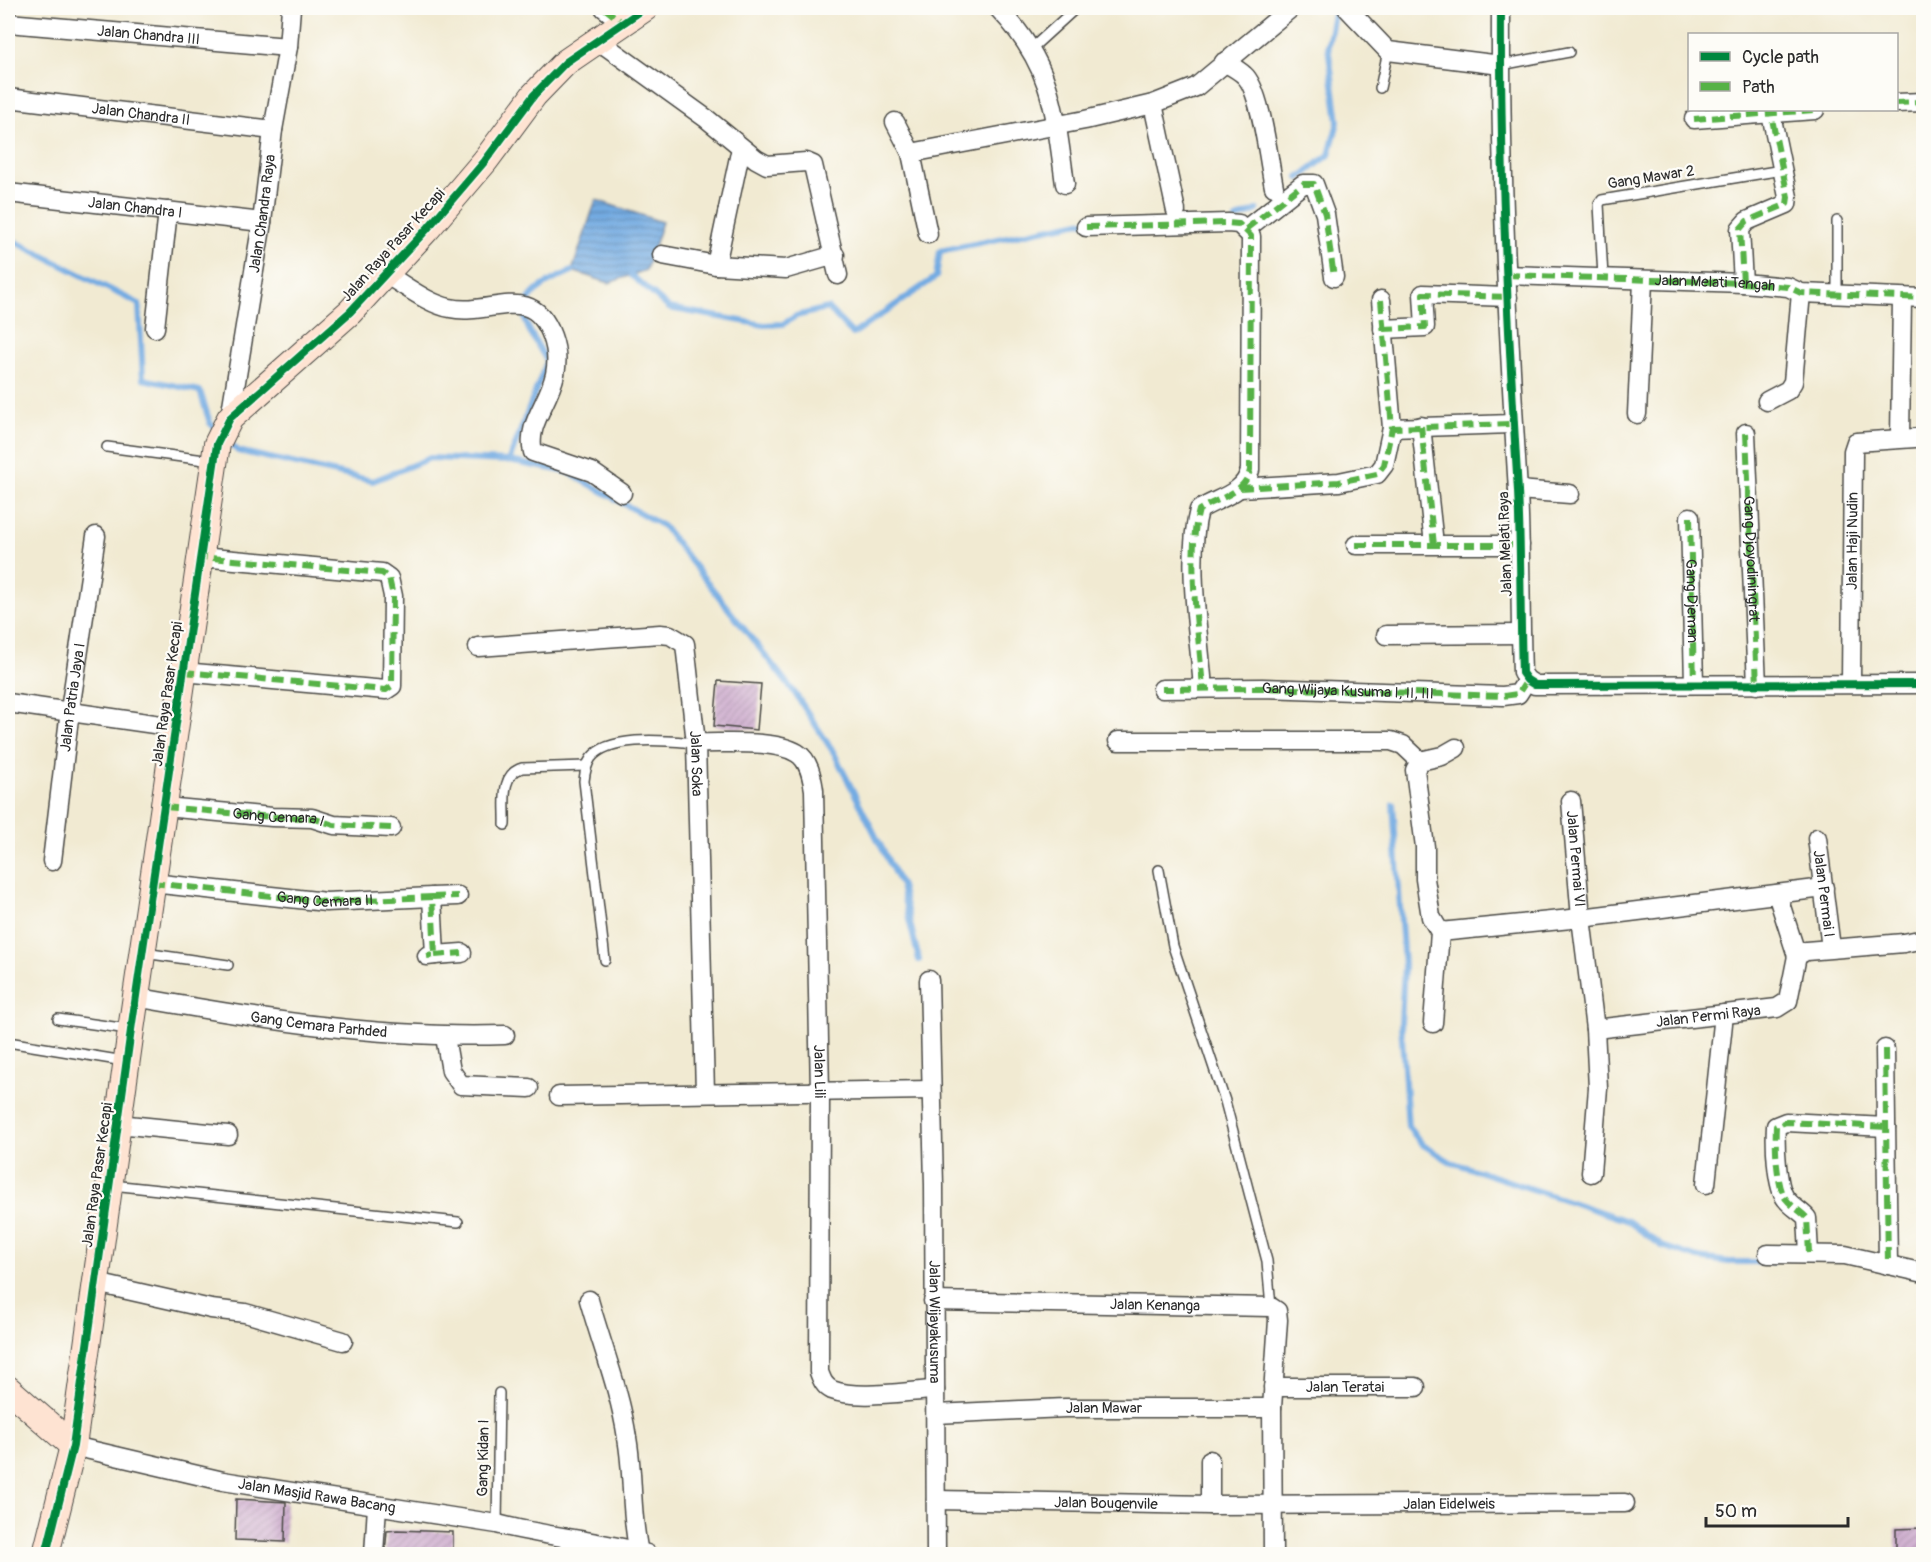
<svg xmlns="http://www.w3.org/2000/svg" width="1931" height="1562" font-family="Pangolin,sans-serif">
<defs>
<pattern id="water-rules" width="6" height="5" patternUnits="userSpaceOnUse" patternTransform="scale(1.5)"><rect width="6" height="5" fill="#73abe2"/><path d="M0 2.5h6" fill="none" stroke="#5f8bb7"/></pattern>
<pattern id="building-hatch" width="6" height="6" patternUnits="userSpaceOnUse" patternTransform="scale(1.5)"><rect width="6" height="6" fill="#caa6cb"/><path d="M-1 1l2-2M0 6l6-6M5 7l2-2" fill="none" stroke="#a487a5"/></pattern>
</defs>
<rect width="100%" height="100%" fill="#fdfcf7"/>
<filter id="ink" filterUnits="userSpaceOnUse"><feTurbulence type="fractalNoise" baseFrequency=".0167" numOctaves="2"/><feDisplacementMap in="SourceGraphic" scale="12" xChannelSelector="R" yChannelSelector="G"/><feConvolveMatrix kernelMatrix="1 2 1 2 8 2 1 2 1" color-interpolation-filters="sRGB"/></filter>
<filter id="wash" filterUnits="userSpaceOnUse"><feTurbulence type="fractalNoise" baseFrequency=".008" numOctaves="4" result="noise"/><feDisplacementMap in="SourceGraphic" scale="24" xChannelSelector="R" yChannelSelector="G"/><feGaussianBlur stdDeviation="1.35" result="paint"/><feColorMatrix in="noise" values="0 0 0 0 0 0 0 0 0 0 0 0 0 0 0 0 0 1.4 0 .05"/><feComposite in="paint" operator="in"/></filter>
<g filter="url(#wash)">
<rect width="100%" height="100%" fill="#f1ead2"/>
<path fill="url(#water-rules)" stroke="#4f6b86" stroke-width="1.5" d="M596 200 662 222 646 270 609 283 572 271Z"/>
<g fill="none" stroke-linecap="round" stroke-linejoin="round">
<g stroke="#73abe2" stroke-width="6">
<path d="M1299 178 1329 155 1338 122 1328 46 1335 8"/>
<path d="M1236 219 1257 210"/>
<path d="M8 238 139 304 143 379 200 391 210 423 218 431"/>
<path d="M631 275 669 308 764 325 783 324 796 316 828 308 853 334 936 277 940 251 1085 221"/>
<path d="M225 439 238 451 373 481 430 458 509 461 568 472 663 526 794 692 834 753 901 886 919 960"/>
<path d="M509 461 547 361C540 348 527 331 525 318 521 292 554 279 572 271"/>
<path d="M1393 804 1404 966 1401 1023 1408 1127 1423 1145 1451 1162 1628 1221 1662 1246 1698 1258 1729 1262H1771"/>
</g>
</g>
<g id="blocks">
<g fill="url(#building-hatch)">
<path d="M718 681 761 684 757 730 714 726Z"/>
<path d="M236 1499 286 1502 285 1542 235 1540Z"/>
<path d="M1923 1528V1554H1896V1529Z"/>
<path d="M397 1530 453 1532V1554H385L387 1531Z"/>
</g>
</g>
</g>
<g filter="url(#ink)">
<use href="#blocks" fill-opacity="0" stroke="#494844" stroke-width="1.5"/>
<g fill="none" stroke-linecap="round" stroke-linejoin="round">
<defs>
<g id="lane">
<path d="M1031 49 1076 8"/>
<path d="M1501 65 1569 52"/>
<path d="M1380 88 1388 51"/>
<path d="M1603 277 1599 204 1602 200 1782 170"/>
<path d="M1837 296V221"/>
<path d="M107 447 212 461"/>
<path d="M505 825C506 804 499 775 522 768L586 766"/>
<path d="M1159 870 1173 946 1225 1101 1267 1261 1271 1307"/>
<path d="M144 953 228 965"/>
<path d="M605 960 584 781C585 772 586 765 591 758 610 734 669 741 696 743"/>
<path d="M58 1019 128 1029"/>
<path d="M8 1042 124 1061"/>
<path d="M112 1185 458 1222"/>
<path d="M497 1524 499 1393"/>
</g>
<g id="street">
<path d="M604 8 622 22"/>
<path d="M998 8C1052 64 1055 110 1065 184"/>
<path d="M1347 8 1388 51 1501 65"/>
<path d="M1501 8C1500 169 1508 330 1518 491 1521 551 1520 612 1522 673L1527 680 1535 685 1924 684"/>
<path id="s1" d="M8 23 288 47"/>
<path d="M596 39 707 119 756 159 767 165 806 162 813 165 838 275"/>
<path d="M1224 62C1231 66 1239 70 1244 75 1261 89 1269 163 1274 187"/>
<path id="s2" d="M8 98 273 130"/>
<path d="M1896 103 1924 102"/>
<path d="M1153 104 1176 211"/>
<path d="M1694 119 1815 110"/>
<path d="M895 122 911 153 1085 120 1153 104 1196 87 1291 8"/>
<path d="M741 148 716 265 786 269 835 255"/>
<path d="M911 153 928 234"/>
<path id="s3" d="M8 193 262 222"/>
<path d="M1086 227 1228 223 1239 224 1251 236 1250 470C1245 494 1217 498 1199 510 1186 558 1199 636 1203 688"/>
<path d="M1246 229 1303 184H1314L1325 214 1334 277"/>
<path d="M662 255 716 265"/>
<path d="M385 274C405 285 428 304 450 308 490 317 532 281 552 336 571 388 523 414 533 452L592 472 622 493"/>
<path id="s4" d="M1507 275 1743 283 1788 287 1801 293 1924 298"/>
<path d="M1743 283 1740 229 1747 221 1787 204 1788 197 1771 114"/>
<path d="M1381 300 1392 428 1512 424"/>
<path d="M155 328 168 211"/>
<path d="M1383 329 1425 327 1423 294 1508 297"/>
<path d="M1767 401 1788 390 1793 382 1801 293"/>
<path d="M1637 414 1643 281"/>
<path id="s5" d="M230 418 262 222 273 130 288 47 291 8"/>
<path d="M1421 426 1433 535"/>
<path d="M1746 433 1757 685"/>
<path d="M1900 438 1902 298"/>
<path d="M1240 488 1339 482 1377 474 1384 465 1392 428"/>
<path d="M1518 490 1570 494"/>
<path id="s6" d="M1690 517 1694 684"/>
<path d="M1356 545H1520"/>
<path d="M1386 635 1521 634"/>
<path id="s7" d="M478 647 660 634 670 635 685 644 696 743 705 1093"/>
<path d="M183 672 386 690 392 686 393 596 389 578 382 573 200 557"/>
<path id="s8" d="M1851 683 1853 451 1856 442 1915 438"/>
<path d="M1162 689 1262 688 1503 696 1518 694 1527 680"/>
<path d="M8 703 175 727"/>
<path d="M1118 741H1391L1403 745 1420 761"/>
<path id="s9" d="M696 743C723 744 774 739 797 753 809 760 812 777 814 790L820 1092 819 1372C822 1380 824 1386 832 1390 857 1400 908 1391 935 1390"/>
<path id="s10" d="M1571 801 1581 918 1595 1029 1598 1088 1591 1173"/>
<path d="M165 807 272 817 312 818 334 825 391 828"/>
<path id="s11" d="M1817 838 1831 948"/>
<path id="s12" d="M52 861 70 710 96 536"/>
<path id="s13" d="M152 883 326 902 432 897 435 955 427 956"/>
<path d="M1777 894 1797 956"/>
<path d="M432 897 458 896"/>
<path d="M1440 932 1581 918 1824 888"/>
<path d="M435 955 462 953"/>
<path id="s14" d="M929 980 934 1185 936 1554"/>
<path id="s15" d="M135 997C258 1019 380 1039 505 1035"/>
<path d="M1433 1023 1440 932 1431 917 1425 879V847L1415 770 1420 761 1442 756 1456 748"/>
<path id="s16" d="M1595 1029 1777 1008 1788 1001 1797 956 1806 951 1904 943 1924 939"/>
<path d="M445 1037 451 1071 461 1085 529 1088"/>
<path d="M1885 1049 1888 1265"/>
<path d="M559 1096 931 1090"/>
<path d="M118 1124 228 1135"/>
<path d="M1706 1184 1724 1014"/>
<path d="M1809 1253 1807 1218C1801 1211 1792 1207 1786 1199 1776 1187 1775 1142 1776 1126L1786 1122 1886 1127"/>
<path d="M1768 1254 1845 1255 1924 1273"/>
<path d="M96 1283 211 1309 245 1313 343 1341"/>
<path d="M589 1300C602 1346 620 1391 627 1438 634 1476 630 1514 639 1552"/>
<path id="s17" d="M933 1301 1271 1307 1277 1311 1278 1320 1272 1408 1273 1554"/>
<path id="s18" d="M1273 1387H1416"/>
<path id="s19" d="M936 1414 1065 1408H1272"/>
<path id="s20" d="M73 1446 223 1481 497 1524C546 1537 597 1540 647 1554"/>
<path d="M1210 1460V1505"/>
<path id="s21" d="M936 1500 1210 1505 1625 1503"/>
<path d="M374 1554 377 1506"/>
</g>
<g id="secondary">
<path d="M8 1389 73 1446"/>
<path d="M46 1554 73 1446 131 1030 217 444 230 418 350 312 427 229 485 161 534 95 566 62 645 8"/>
</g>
</defs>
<use href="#lane" stroke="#494844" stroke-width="12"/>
<use href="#street" stroke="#494844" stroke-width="21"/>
<use href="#secondary" stroke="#494844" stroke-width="28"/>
<use href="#lane" stroke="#fff" stroke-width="9"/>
<use href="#street" stroke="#fff" stroke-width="18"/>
<use href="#secondary" stroke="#fee3d2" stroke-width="26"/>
<g stroke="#56b246" stroke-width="6" stroke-dasharray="12 6" stroke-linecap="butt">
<path d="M604 8 622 22"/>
<path d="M1896 103 1924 102"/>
<path d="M1694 119 1815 110"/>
<path d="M1086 227 1228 223 1239 224 1251 236 1250 470C1245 494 1217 498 1199 510 1186 558 1199 636 1203 688"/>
<path d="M1246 229 1303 184H1314L1325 214 1334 277"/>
<path d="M1507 275 1743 283 1788 287 1801 293 1924 298"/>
<path d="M1743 283 1740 229 1747 221 1787 204 1788 197 1771 114"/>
<path d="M1381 300 1392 428 1512 424"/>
<path d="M1383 329 1425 327 1423 294 1508 297"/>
<path d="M1421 426 1434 545"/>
<path id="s22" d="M1746 433 1757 685"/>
<path d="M1240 488 1339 482 1377 474 1384 465 1392 428"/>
<path d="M1690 517 1694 684"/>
<path d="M1356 545H1520"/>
<path d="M183 672 386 690 392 686 393 596 389 578 382 573 200 557"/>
<path id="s23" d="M1162 689 1262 688 1503 696 1518 694 1527 680"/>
<path id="s24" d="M165 807 272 817 312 818 334 825 391 828"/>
<path d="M152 883 326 902 432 897 435 955 427 956"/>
<path d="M432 897 458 896"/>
<path d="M435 955 462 953"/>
<path d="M1885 1049 1888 1265"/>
<path d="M1809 1253 1807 1218C1801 1211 1792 1207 1786 1199 1776 1187 1775 1142 1776 1126L1786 1122 1886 1127"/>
</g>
<defs>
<g id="cycleway">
<path d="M1501 8C1500 169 1508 330 1518 491 1521 551 1520 612 1522 673L1527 680 1535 685 1924 684"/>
<path d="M46 1554 73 1446 131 1030 217 444 230 418 350 312 427 229 485 161 534 95 566 62 645 8"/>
</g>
</defs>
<use href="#cycleway" stroke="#fdfcf7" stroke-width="11"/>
<use href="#cycleway" stroke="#00873e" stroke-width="8"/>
</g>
</g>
<g text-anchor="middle" stroke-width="4.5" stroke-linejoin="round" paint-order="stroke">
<g font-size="15" fill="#2b2b2b" stroke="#fdfcf7">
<text dy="5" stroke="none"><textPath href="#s1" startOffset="141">Jalan Chandra III</textPath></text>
<text dy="5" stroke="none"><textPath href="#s2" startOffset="134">Jalan Chandra II</textPath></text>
<text transform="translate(1651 177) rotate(-9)" y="5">Gang Mawar 2</text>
<text dy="5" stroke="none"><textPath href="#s3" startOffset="128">Jalan Chandra I</textPath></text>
<text dy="5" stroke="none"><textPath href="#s5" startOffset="207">Jalan Chandra Raya</textPath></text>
<text transform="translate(393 245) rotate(-48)" y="5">Jalan Raya Pasar Kecapi</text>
<text dy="5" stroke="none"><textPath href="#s4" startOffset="208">Jalan Melati Tengah</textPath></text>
<text dy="5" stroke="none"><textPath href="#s8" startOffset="142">Jalan Haji Nudin</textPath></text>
<text transform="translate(1505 544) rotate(-92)" y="5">Jalan Melati Raya</text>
<text dy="5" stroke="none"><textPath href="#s22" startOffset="126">Gang Djoyodiningrat</textPath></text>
<text dy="5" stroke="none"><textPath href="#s6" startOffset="84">Gang Djeman</textPath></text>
<text dy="5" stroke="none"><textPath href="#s23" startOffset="186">Gang Wijaya Kusuma I, II, III</textPath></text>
<text transform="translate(167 694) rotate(-82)" y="5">Jalan Raya Pasar Kecapi</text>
<text dy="5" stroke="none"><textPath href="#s12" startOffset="165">Jalan Patria Jaya I</textPath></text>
<text dy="5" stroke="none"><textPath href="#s7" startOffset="330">Jalan Soka</textPath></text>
<text dy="5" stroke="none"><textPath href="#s24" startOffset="114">Gang Cemara I</textPath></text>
<text dy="5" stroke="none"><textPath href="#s10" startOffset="58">Jalan Permai VI</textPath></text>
<text dy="5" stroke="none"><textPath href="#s11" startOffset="56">Jalan Permai I</textPath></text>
<text dy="5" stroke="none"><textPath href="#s13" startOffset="174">Gang Cemara II</textPath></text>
<text dy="5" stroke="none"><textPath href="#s16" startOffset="114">Jalan Permi Raya</textPath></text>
<text dy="5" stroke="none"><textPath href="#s15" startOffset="186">Gang Cemara Parhded</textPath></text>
<text dy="5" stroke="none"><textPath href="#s9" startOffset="426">Jalan Lili</textPath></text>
<text transform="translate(97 1175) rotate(-82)" y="5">Jalan Raya Pasar Kecapi</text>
<text dy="5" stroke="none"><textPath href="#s17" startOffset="222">Jalan Kenanga</textPath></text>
<text dy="5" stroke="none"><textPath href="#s14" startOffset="342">Jalan Wijayakusuma</textPath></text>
<text dy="5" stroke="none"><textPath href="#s18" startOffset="72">Jalan Teratai</textPath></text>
<text dy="5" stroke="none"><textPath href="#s19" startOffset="168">Jalan Mawar</textPath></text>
<text transform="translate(483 1458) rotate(-89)" y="5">Gang Kidan I</text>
<text dy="5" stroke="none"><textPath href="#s20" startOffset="249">Jalan Masjid Rawa Bacang</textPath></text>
<text dy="5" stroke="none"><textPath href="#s21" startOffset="170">Jalan Bougenvile</textPath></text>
<text dy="5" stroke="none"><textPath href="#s21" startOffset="513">Jalan Eidelweis</textPath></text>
</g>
</g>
<rect width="1931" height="1562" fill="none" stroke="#fdfcf7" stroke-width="30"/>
<rect x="1688" y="33" width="210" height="78" fill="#fdfcf7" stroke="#a9a8a5" stroke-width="1.5"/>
<rect x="1700" y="52" width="30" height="9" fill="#00873e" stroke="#a9a8a5" stroke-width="1.5"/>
<text x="1742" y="63" font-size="18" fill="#2b2b2b">Cycle path</text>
<rect x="1700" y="82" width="30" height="9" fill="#56b246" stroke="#a9a8a5" stroke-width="1.5"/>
<text x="1742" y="93" font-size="18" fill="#2b2b2b">Path</text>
<path d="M1706 1517v9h142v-9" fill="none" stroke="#2b2b2b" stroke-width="3"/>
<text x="1715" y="1517" font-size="18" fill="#2b2b2b" stroke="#fdfcf7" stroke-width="4.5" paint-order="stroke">50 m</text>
</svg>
